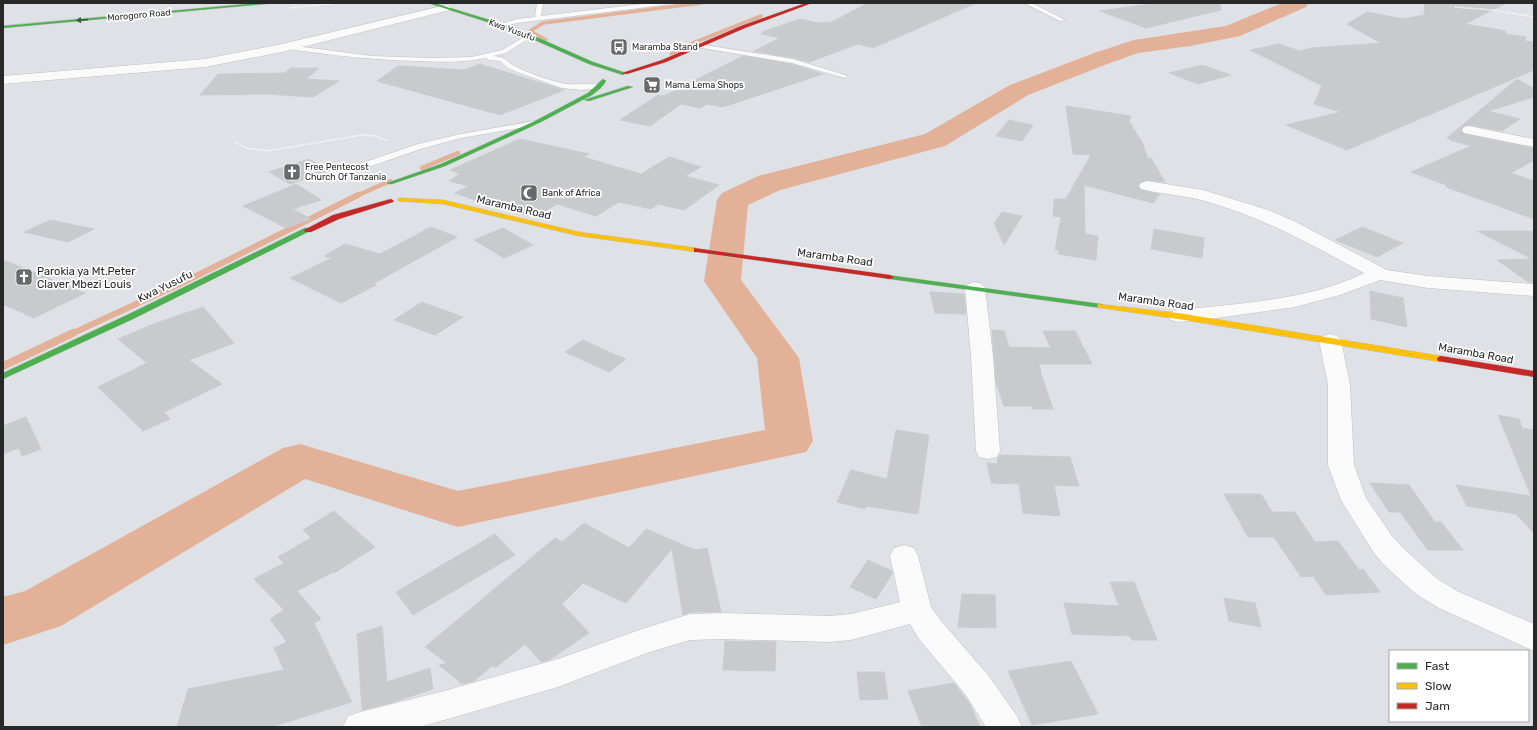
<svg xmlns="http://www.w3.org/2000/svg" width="1537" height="730" font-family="Rubik,sans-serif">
<rect width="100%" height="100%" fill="#dee1e6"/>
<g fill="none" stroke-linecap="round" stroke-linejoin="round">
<g stroke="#e2b198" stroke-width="3.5">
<path d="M546 40 530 31 543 23 701 3"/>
<path d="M671 54 693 43 761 16"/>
</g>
<g stroke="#e2b198" stroke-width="4.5">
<path d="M422 168 458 153"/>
<path d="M356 196 390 181"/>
</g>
<path stroke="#e2b198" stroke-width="6" d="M71 334 184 282 358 195"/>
<path stroke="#e2b198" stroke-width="8" d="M3 366 73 333"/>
<path fill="#e2b198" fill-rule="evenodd" d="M1282 3H1309L1306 7 1240 36 1190 46 1138 53 1110 63 1028 95 945 146 780 190 748 205 741 280 799 358 813 441 806 452 458 527 305 479 61 626 3 645V597L25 591 283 448 300 444 458 491 765 430 757 358 704 281 717 200 722 193 758 176 925 134 1010 85 1094 53 1134 40 1226 26Z"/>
</g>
<g fill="#c8cace" stroke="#caccd1">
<path d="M868 3 889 4 891 3H976L873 48 858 44 809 62 793 58 754 51 780 38 761 34 765 33 762 32 800 19 818 23 827 22 830 23Z"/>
<path d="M1157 3H1220L1221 10 1146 28 1100 11Z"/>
<path d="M1425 3H1506L1465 24 1506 31V34L1526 37 1525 41 1534 42V70L1347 150 1286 125 1341 112 1314 104 1322 86 1250 50 1279 44 1300 51 1312 48 1381 43 1347 24 1367 12 1403 19 1424 15Z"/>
<path d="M743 56 792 64 823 74 723 107 707 104 700 108 681 104 650 126 620 120 658 95 664 96Z"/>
<path d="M480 64 564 90 500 115 377 81 398 66 464 70Z"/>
<path d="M1202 65 1231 75 1198 84 1169 73Z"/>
<path d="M291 68H319L306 79 339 81 313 97 265 94 200 95 218 74 285 73Z"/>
<path d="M1517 79 1534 89V97L1488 111 1520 119 1502 131 1469 125 1463 126 1461 131 1464 134 1534 148V160L1511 173 1534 181V219L1446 187 1449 186 1411 172 1471 146 1450 140 1451 139 1447 138Z"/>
<path d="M1066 106 1131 116 1129 121 1143 144 1148 159 1151 158 1165 182 1147 180 1141 182 1138 185 1141 190 1160 194 1153 203 1084 185 1085 234 1098 236 1096 260 1058 254 1059 250H1055L1061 217 1053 216 1054 199H1066L1091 155 1073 154Z"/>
<path d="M1009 120 1033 125 1022 141 996 136Z"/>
<path d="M520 139 589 154 583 157 641 174 669 157 701 167 685 176 719 185 684 210 658 204 651 209 619 202 596 216 557 204 535 217 499 209 455 193 469 186 449 181 460 174 450 170Z"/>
<path d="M309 159 328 171 290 184 269 172Z"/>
<path d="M296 184 321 200 293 209 311 219 286 228 243 206Z"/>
<path d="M1002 212 1022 216 1004 245 994 223Z"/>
<path d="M50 220 94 229 68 242 24 232Z"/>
<path d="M431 227 457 237 373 284 376 285 341 303 290 278 332 258 324 256 345 244 380 254Z"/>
<path d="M1362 227 1403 243 1377 257 1335 240Z"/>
<path d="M503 228 533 245 504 258 474 240Z"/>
<path d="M1154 229 1204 238 1202 258 1151 249Z"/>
<path d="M1477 231H1534V282H1528L1497 260 1532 259Z"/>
<path d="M3 260 85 293 34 318 3 304Z"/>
<path d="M1370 291 1403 298 1407 327 1371 319Z"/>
<path d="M930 292 964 294 966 314 935 313Z"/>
<path d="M422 302 463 317 435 335 394 320Z"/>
<path d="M203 307 234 343 189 360 222 384 164 412 170 419 143 431 98 387 147 363 118 339 156 323Z"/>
<path d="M992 330 1004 331 1009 347 1051 348 1043 331H1075L1092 364H1039L1041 371H1040L1053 409H1032V406H1004L996 382Z"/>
<path d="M583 340 609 352 626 359 609 372 565 352Z"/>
<path d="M1498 415 1519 419 1522 428 1534 430V533L1516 514 1467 506 1456 485 1531 496Z"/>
<path d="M26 417 41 449 22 456 19 448 3 454V426Z"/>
<path d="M896 430 929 435 918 514 866 506 865 509 837 502 851 470 887 479Z"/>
<path d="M1000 455 1070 457 1079 486 1054 485 1060 516 1023 513 1019 484 991 483 987 463 998 464 997 459Z"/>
<path d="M1370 483 1409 485 1435 522H1441L1463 550H1428L1400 512H1389Z"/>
<path d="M1224 494H1261L1272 512H1295L1315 542 1338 541 1359 570 1363 569 1380 592 1326 595 1313 576 1301 577 1274 537H1248Z"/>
<path d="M334 511 375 547 334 573 333 572 297 591 321 619 314 623 352 702 271 727H177L188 689 284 670 274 648 287 642 270 619 284 610 254 579 284 563 278 557 311 538 303 530Z"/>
<path d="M584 523 629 548 646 529 695 550 707 548 721 612H690L683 615 672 549 626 603 583 583 562 604 589 633 549 660 541 662 525 644 495 668 493 665 474 681 462 684 439 665 447 663 425 647 555 538 562 542Z"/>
<path d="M495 534 515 555 413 615 396 592Z"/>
<path d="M868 560 892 571V574L876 599 850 587Z"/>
<path d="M1110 582H1134L1157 640H1132L1130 636 1072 634 1064 603 1119 606Z"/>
<path d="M962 594 995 595 996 628 958 627Z"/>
<path d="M1224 598 1255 603 1261 627 1229 621Z"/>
<path d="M382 626 387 682 430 668 433 689 391 703 362 710 357 634Z"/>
<path d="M725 641 776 642 775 671 723 670Z"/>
<path d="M1071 661 1098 714 1032 725 1008 671Z"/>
<path d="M857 672H884L888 699 860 700Z"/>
<path d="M954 683 970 704 980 727H922L908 691Z"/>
</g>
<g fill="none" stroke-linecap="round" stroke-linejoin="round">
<defs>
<g id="lane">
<path d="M537 3H543L541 16 650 3H667L664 5 517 23 501 27 498 25 517 19 535 17Z"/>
<path d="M1024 3H1032L1065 20 1060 21Z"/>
<path d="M529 34 532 36 531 37 506 53 493 56C508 57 504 61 515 66 527 73 553 82 567 84 575 85 600 83 604 86L603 88 582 90 562 88 517 72 508 68 500 61 489 60 486 58C463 63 439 62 416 61 372 60 331 55 288 49L285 47 288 45 372 56 433 58 472 57 502 50Z"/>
<path d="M698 44 793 59 848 76 845 78 792 63 696 47V45Z"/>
<path d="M534 121 538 123 537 125 461 138 424 148 336 178 333 179 329 176 330 174 418 144 461 134Z"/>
</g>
<g id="street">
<path d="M446 5 450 6 451 8 450 10 282 52 205 67 3 84V76L205 59 282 44Z"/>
<path d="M1469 126 1534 139V147L1464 133 1462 130 1464 127Z"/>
<path d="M1147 181 1203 190 1268 210 1296 222 1387 270 1428 276 1534 284V296L1428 288 1380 280 1340 295 1295 307 1217 318 1178 322 1171 320 1168 316 1171 312 1178 310C1236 304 1311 300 1364 273 1310 244 1261 216 1201 200 1182 195 1161 194 1141 189L1139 186 1141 183Z"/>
<path d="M975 282 982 284 985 288 993 356 1000 451 997 457 988 459 979 457 976 451 971 356 965 288 968 284Z"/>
<path d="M1330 334 1337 336 1341 340 1350 385 1354 465 1366 498 1392 536 1403 548 1436 578 1459 592 1534 624V651L1439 608 1416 594 1383 564 1372 550 1341 500 1328 465V385L1319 340 1323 336Z"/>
<path d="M904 545 914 548 918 556 931 607 941 621 988 675 1017 716 1022 727H986L966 695 919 639 910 624 851 640 829 642 723 639 690 640 647 653 558 687 420 727H343L348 716 360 712 444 691 558 659 642 629 690 614 723 613 829 616 851 614 900 602 890 556 894 548Z"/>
</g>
<g id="fast">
<path d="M259 3H276L3 28V26Z"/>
<path d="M428 3H434L516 28 593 62 626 73 623 75 589 64 512 30Z"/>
<path d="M603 79 606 81 602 87 592 95 539 123 445 166 392 184H388L387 183 441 164 535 121 588 93Z"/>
<path d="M628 86 633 87 589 101 584 100Z"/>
<path d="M305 228H311L312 230 133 319 3 379V373L127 315Z"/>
<path d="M887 275 1101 304 1105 306 1101 308 890 279H887L886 277Z"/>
</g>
<g id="slow">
<path d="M400 198 443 200 579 232 697 248 701 250 697 252 579 236 443 204 398 201V199Z"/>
<path d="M1098 304 1178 313 1441 356 1445 359 1441 362 1178 319 1101 308H1098L1097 306Z"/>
</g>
<g id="jam">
<path d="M806 3H812L745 28 666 62 627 74 622 73 662 60 741 26Z"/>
<path d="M391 199 394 201 393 202 339 219 311 232H305L304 230 333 215Z"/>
<path d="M694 248 890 275 894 277 890 279 697 252H694Z"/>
<path d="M1441 356 1534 371V377L1438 361 1437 359 1438 357Z"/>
</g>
</defs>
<use href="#lane" stroke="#bfc0c0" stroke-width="1"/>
<use href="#street" stroke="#bfc0c0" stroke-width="1"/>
<use href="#fast" stroke="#bfc0c0" stroke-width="1"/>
<use href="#slow" stroke="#bfc0c0" stroke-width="1"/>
<use href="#jam" stroke="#bfc0c0" stroke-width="1"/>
<g stroke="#fafafb" stroke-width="1.5" stroke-dasharray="1.5 1" stroke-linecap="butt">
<path d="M294 4 308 3"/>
<path d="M1455 7 1492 10 1534 17"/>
<path d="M289 8 340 3"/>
<path d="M235 142 246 148 267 151 362 135 375 136 388 141"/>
</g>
<use href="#lane" fill="#fafafb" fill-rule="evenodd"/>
<use href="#street" fill="#fafafb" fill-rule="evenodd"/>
<use href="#fast" fill="#4caf50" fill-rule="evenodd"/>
<use href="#slow" fill="#ffc107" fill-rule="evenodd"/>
<use href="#jam" fill="#c62828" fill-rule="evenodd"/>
</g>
<defs><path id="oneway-solid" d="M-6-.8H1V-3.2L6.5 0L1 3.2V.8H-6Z"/></defs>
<use fill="#365e38" href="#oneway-solid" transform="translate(82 20) rotate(175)"/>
<defs>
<symbol id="bus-square" viewBox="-11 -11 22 22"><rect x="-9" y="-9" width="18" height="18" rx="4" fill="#68696a" stroke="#fff"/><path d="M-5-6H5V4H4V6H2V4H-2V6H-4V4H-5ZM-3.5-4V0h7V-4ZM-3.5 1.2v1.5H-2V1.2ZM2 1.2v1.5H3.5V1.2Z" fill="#fff"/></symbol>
<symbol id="supermarket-square" viewBox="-11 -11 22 22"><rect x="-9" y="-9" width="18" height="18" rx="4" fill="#68696a" stroke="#fff"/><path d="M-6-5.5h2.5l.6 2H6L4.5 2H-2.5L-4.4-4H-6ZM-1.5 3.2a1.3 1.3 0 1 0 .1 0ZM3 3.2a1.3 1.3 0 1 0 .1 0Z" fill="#fff"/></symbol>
<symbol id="church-square" viewBox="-11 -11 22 22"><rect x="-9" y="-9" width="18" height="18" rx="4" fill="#68696a" stroke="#fff"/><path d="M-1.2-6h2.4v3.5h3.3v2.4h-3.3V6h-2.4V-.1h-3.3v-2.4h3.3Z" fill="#fff"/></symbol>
<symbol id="mosque-square" viewBox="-11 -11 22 22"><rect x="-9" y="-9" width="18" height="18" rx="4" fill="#68696a" stroke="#fff"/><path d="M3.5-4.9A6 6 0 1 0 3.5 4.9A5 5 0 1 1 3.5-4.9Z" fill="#fff"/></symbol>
</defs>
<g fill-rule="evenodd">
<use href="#bus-square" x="609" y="37" width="20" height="20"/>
<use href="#supermarket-square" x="642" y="75" width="20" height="20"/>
<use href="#church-square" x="282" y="162" width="20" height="20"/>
<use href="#mosque-square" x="519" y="183" width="20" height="20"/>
<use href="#church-square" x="14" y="267" width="20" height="20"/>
</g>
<g text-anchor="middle" stroke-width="3.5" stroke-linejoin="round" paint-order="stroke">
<g font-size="9" fill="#282828" stroke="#fff">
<text transform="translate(139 15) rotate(-5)" y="3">Morogoro Road</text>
<text transform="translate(512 30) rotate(20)" y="3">Kwa Yusufu</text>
</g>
<g font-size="9" fill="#282828" stroke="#fff" text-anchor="start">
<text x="632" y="50">Maramba Stand</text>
<text x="665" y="88">Mama Lema Shops</text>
<text x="305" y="170">Free Pentecost<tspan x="305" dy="10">Church Of Tanzania</tspan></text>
<text x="542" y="196">Bank of Africa</text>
</g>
<g font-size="11" fill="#282828" stroke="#fff">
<text transform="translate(514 207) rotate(13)" y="4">Maramba Road</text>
<text transform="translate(835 257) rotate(8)" y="4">Maramba Road</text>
<text transform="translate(165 286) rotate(-26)" y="4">Kwa Yusufu</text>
<text transform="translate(1156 301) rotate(8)" y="4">Maramba Road</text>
<text transform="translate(1476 353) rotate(10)" y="4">Maramba Road</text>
</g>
<g font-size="11" fill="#282828" stroke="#fff" text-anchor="start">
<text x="37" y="275">Parokia ya Mt.Peter<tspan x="37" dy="13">Claver Mbezi Louis</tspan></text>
</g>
</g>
<rect width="1537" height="730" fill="none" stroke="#282828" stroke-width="8"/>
<rect x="1389" y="650" width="140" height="72" fill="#ffffff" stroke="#a9a9a9"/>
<rect x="1397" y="663" width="20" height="6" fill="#4caf50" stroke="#a9a9a9"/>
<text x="1425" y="670" font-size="12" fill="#282828">Fast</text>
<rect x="1397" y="683" width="20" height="6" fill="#ffc107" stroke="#a9a9a9"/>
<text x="1425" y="690" font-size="12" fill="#282828">Slow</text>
<rect x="1397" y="703" width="20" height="6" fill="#c62828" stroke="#a9a9a9"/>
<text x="1425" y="710" font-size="12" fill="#282828">Jam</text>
</svg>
